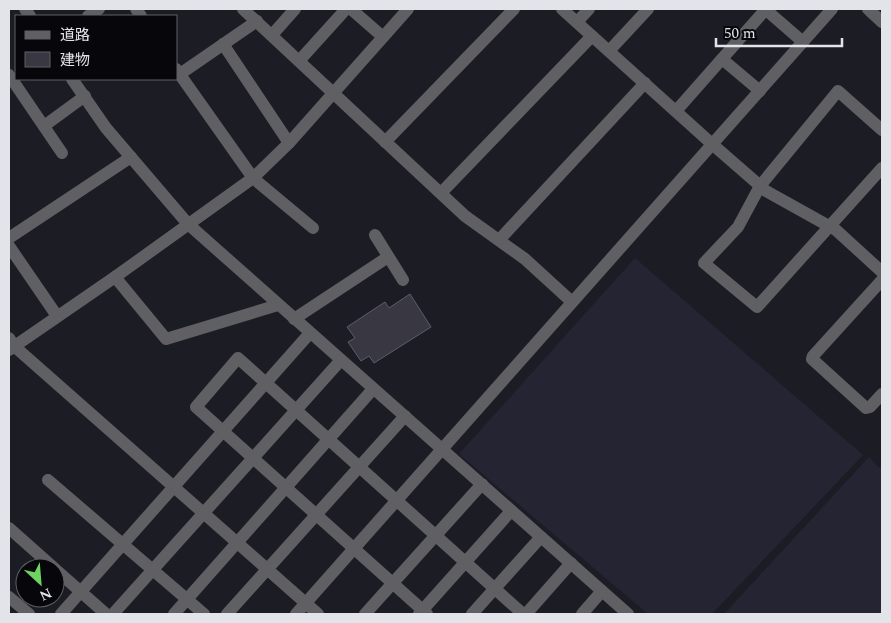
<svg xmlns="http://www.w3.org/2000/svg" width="891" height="623" font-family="Spectral,'Noto Sans JP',serif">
<rect width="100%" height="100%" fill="#1c1c25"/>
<g fill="#252433">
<path d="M635 258 863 455 712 614H648L459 454Z"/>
<path d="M869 457 879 468 882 465V614H724Z"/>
</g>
<path fill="#383742" stroke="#5d5d69" d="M410 294 431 327 374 363 369 356 361 361 348 342 355 338 347 327 385 302 389 308Z"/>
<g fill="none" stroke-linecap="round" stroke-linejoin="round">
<g stroke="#5f5f64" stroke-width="12">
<path d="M25 9 30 16"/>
<path d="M136 9 141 16"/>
<path d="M243 9 465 216 525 259 572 302"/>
<path d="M351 9 383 37"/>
<path d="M562 9 712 144 766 191 836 230 882 272"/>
<path d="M765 9 803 42"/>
<path d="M868 9 882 22"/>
<path d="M88 16 99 9"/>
<path d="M577 22 589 9"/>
<path d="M272 35 295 9"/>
<path d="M223 44 289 143"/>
<path d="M609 51 648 9"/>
<path d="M722 59 760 91"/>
<path d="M299 61 346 9"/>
<path d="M176 69 253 178 313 228"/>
<path d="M180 74 257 21"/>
<path d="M9 75 62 153"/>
<path d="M72 79 106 128 188 224 628 614"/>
<path d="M676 111 766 9"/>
<path d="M44 126 85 96"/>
<path d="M882 130 838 91 760 186 738 227 704 263 757 307 882 168"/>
<path d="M385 142 514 9"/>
<path d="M441 193 592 36"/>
<path d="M375 235 403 280"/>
<path d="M9 238 131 157"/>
<path d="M499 240 645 83"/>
<path d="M9 246 57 316"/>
<path d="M115 277 166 339 278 305"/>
<path d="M882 280 813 356 812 359 866 408 870 407 882 394"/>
<path d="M294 319 388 257"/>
<path d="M9 338 14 346 318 614"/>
<path d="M9 350 115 277 253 178 289 143 408 9"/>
<path d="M48 480 204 614"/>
<path d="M9 528 54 568"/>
<path d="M55 569 106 614"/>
<path d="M9 597 29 614"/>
<path d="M61 614 310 333"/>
<path d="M113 614 341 360"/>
<path d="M174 614 373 389"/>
<path d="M227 614 405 416"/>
<path d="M296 614 832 9"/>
<path d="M365 614 482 484"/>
<path d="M419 614 511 511"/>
<path d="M427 614 196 407 238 358 523 614"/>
<path d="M472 614 541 537"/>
<path d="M526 614 571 563"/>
<path d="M582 614 602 591"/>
</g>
</g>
<rect width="891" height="623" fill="none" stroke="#e3e3ea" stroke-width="20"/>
<rect x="15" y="15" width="162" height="65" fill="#07070b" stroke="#5f5f64"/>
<rect x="25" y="31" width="25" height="8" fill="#5f5f64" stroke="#5f5f64"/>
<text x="60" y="40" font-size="15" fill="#e3e3ea">道路</text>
<rect x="25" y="52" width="25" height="15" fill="#383742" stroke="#5f5f64"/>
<text x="60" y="65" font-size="15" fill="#e3e3ea">建物</text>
<g transform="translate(40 583) rotate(154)"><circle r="24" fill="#07070b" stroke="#5f5f64"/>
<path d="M0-4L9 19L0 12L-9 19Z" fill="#6ed360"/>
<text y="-8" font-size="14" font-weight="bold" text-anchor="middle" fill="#e3e3ea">N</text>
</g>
<path d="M716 38v8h126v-8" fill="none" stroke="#e3e3ea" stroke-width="2.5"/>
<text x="724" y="38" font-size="15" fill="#e3e3ea" stroke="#07070b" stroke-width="4" paint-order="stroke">50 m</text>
</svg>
